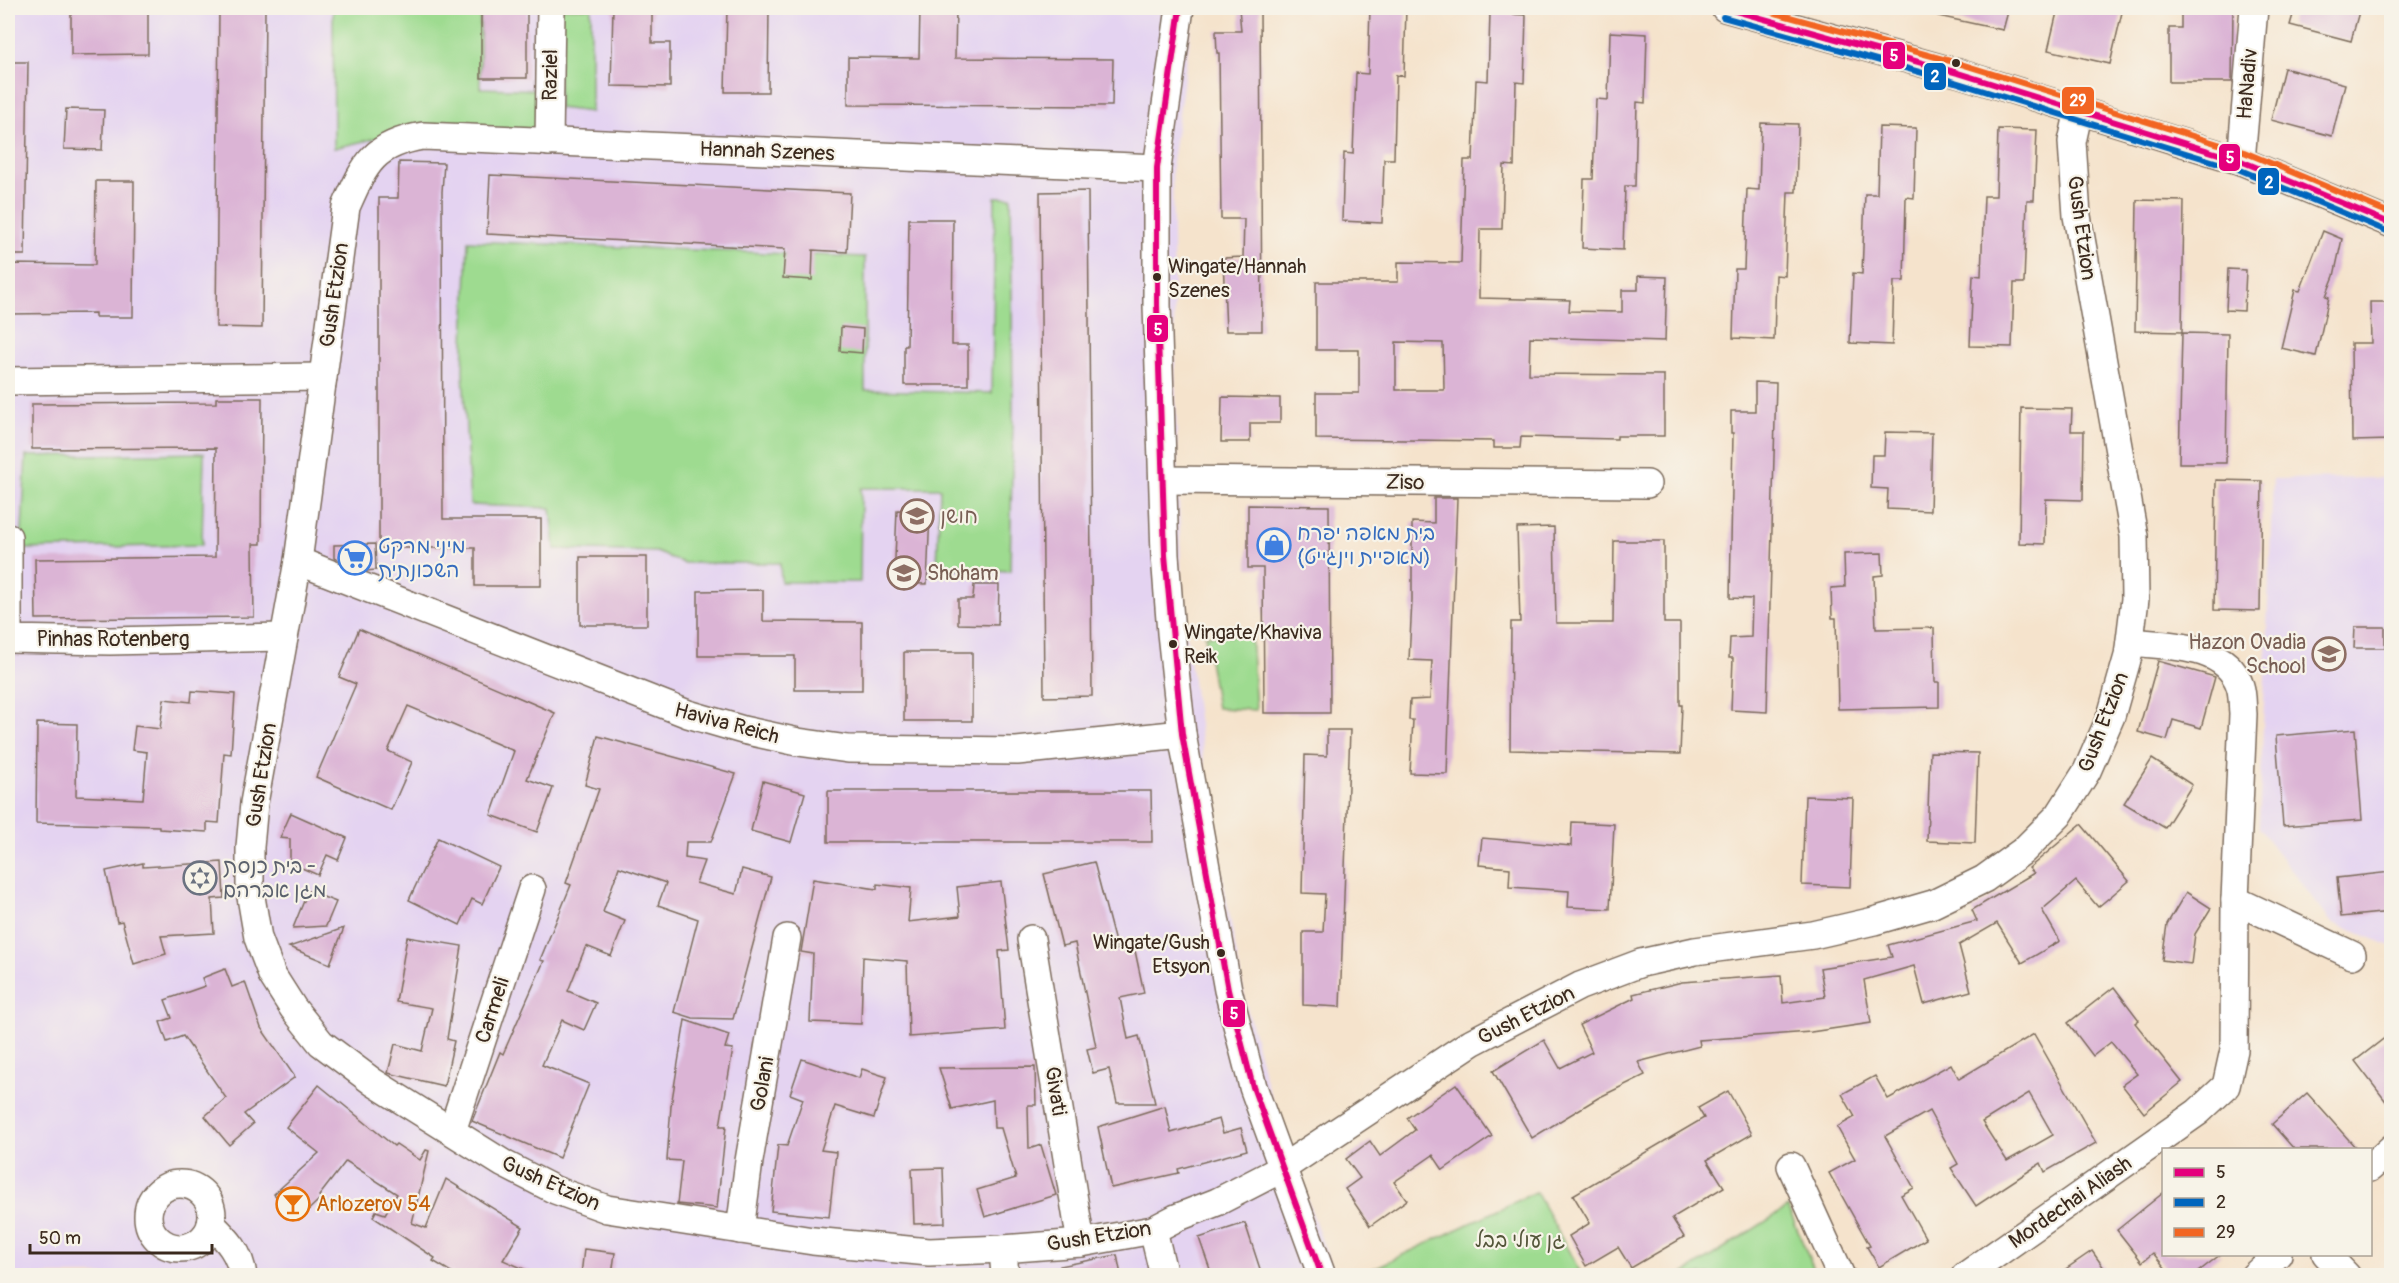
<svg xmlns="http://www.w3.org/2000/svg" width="2399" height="1283" font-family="Pangolin,'Playpen Sans Hebrew',sans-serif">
<rect width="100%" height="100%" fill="#f7f3e8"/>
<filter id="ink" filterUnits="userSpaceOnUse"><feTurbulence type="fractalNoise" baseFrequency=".0167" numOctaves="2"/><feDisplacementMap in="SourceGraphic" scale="12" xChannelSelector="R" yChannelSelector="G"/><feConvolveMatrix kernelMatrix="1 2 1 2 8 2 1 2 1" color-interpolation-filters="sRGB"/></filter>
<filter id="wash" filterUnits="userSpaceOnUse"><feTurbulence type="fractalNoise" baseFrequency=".008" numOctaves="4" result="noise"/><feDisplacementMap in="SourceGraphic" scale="24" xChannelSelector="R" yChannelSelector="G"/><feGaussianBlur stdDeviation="1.35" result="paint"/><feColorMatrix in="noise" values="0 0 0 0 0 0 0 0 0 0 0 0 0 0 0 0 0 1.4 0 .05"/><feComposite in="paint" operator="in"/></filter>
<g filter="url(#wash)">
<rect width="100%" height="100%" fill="#f5e3cc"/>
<g fill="#e4d3f1">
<path d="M8 8H1194L1172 163 1175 377 1182 600 1211 813 1245 1000 1267 1085 1334 1275H8Z"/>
<path d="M2391 478V946L2331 922 2259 828 2273 479Z"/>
</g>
<g fill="#9edb90" stroke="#6c8257" stroke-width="1.5">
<path d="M333 8H480V88L541 90 542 131 434 125 334 148Z"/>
<path d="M559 8H591V112L559 108Z"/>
<path d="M995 197H1011L1013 414 1010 571 937 567 940 488H861L860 582H781L780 563H684L656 552 555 549 551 508 470 505 463 371 468 241 865 257V390L992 393Z"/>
<path d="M204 453 202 545 21 549 26 456Z"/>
<path d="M1205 635 1251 636 1256 710 1217 708Z"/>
<path d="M1536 1192 1582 1275H1360Z"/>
<path d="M1788 1207 1816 1275H1681L1688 1271Z"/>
</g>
<g id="blocks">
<g fill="#dbb4d5" fill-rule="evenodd">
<path d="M71 8H148V54L71 55Z"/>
<path d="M219 8H265L262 328 216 327Z"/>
<rect x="481" y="8" width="46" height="70"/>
<path d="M613 8H652V43H670V87L611 86Z"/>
<path d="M727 8H769L768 92H725Z"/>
<path d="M920 8H956L955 58 1113 59 1112 106 848 105V57L919 58Z"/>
<path d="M1239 8H1260L1262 331H1226L1223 258 1243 257 1244 219H1221L1219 53H1217L1216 31H1241Z"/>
<path d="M1370 8H1406L1404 76 1396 75 1394 159H1384L1382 223 1342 221 1344 153 1353 154 1356 73 1368 74Z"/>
<path d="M1939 8H2009L2003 30 1938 16Z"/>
<path d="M2058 8H2123L2110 64 2048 50Z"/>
<path d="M2181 8H2233L2232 82H2169V28H2181Z"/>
<path d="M2295 8H2360L2351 41 2290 25Z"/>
<path d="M1490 13 1526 15 1524 83 1516 82 1514 166 1504 165 1502 229H1480L1479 298 1570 300 1569 311 1622 312V290H1638V276L1667 277 1665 341 1530 337 1529 374 1664 375V436H1617V439L1521 437 1520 448H1494V441L1316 439V393H1359V350H1316V282H1398V262L1461 263 1464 160H1473L1476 80 1488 81ZM1396 342 1443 343 1444 390H1396Z"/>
<path d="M1610 32 1647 34 1645 103 1637 102 1635 186H1625L1623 250 1582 248 1584 179H1593L1596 99 1608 100Z"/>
<path d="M8 62H28L25 255H8Z"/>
<path d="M2284 68 2345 84 2332 136 2271 120Z"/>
<path d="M66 109 104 110 102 150 64 149Z"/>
<path d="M1761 123 1798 124 1796 192H1788L1785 276 1776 275 1774 340 1733 338 1735 269H1744L1747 189 1759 190Z"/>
<path d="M1879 127 1916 128 1914 198 1906 197 1904 281H1894L1892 345 1850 343 1853 273 1862 274 1865 194H1877Z"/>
<path d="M1998 129 2037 130 2034 200H2027L2024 283H2014L2012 347 1970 346 1973 275 1981 276 1984 196H1996Z"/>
<path d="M399 162 444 163 442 192 443 519H541V586H475V548H379V198H398Z"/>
<path d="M490 175 850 193 847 252 813 250 812 280 783 278 785 249 487 234Z"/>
<path d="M96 181H134L133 317H95V313L8 314V264L95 265Z"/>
<path d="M1088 191 1092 696 1044 697 1040 192Z"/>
<path d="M2137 200 2184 201 2182 332 2135 331Z"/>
<path d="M909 219H953L952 345H968V385H904V346H907Z"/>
<path d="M2323 231 2342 239 2334 276 2326 296 2329 297 2316 356 2281 348 2295 290 2300 291Z"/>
<path d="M2228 269 2246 270 2244 311 2226 310Z"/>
<path d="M2370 302H2391V440L2352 441 2351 343H2371Z"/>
<path d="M841 327 863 329 862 353 840 351Z"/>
<path d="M2182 333 2228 334 2226 463H2179Z"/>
<path d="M1755 382 1776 383 1767 712 1731 710 1733 658H1729L1730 638 1751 637 1752 599 1730 598 1733 433H1731V411H1755Z"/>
<path d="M1222 397 1280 398V423H1250V442H1221Z"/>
<path d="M216 398H262L261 544H253L254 617 36 619 35 559 215 557 216 448 32 449V404L216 403Z"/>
<path d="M2021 408 2072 409 2071 431H2084L2083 500 2046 499 2045 544 2019 543Z"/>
<path d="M1885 432 1932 433 1930 511 1887 509 1888 489 1871 488 1872 455H1884Z"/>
<path d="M2216 480 2262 481 2260 611 2214 610Z"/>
<path d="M1434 498H1457L1447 774 1410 773 1413 720H1409L1410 700 1430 699 1432 661 1409 660 1412 600V522L1434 523Z"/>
<path d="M1248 505 1329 506 1330 713H1264L1263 568H1248Z"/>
<path d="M897 510 930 512 927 584 894 583Z"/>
<path d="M1554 527 1556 623H1613L1614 541H1664V623H1680V705H1682L1680 754 1510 750 1511 622H1520L1517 528Z"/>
<path d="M375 544 376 570 366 571 334 558V545Z"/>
<path d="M1882 553 1883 575 1874 576 1876 629 1934 628 1935 682H1939V707L1838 709 1836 618H1832L1831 588 1845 587 1844 554Z"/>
<rect x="580" y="557" width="67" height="68"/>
<path d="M974 585H999L998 625 958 624V599H973Z"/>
<path d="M763 590V621L862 622V690H795V656H698V591Z"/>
<path d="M2355 627H2385V648H2354Z"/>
<path d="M359 629 555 713 527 779 553 788 537 832 491 815 514 751 408 706 388 751 412 762 391 810 316 777 356 684 339 677Z"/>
<rect x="904" y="652" width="68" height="69"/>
<path d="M2158 661 2215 677 2201 728 2173 720 2167 740 2138 732Z"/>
<path d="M192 691 235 694 231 754 224 753 219 823 207 822V832L159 829V826L36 823 37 723 77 724 76 796 143 799 147 752 132 750 135 726 160 729 164 699 191 702Z"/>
<path d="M2355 729 2362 820 2283 826 2276 736Z"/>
<path d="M1327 730H1350L1340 1007 1303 1005V932H1323L1325 894 1302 893 1305 755 1327 756Z"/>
<path d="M598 736 736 774 711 842H686L685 858 704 861 696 883 736 894 742 869 771 877 733 1019 693 1018 674 1012 698 919 658 905 666 883 619 867 603 912 625 921 611 956 586 946 568 991 596 1003 584 1030 562 1020 542 1065 589 1084 559 1158 472 1121 500 1052 503 1054 544 961 540 960 571 885 566 883 599 789 585 785Z"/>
<path d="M1930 752 1978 753 1975 843 1927 841Z"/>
<path d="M2152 759 2192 785 2165 828 2124 803Z"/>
<path d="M763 781 805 793 791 842 751 831Z"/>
<path d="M828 791H1151L1152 842H828Z"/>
<path d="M1805 796 1853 798 1850 887 1802 885Z"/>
<path d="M291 813 347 838 338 860 327 855 318 875 290 863V839L280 838Z"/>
<path d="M1572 822 1614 824 1610 909 1568 907 1569 891 1509 887 1510 868 1479 865 1482 838 1571 846Z"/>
<path d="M2081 824 2129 881 2098 907 2076 881 2042 910 2060 941 2022 963 1997 923 1959 945 1971 991 1924 1004 1914 966 1864 980 1871 1023 1811 1032 1699 1040 1700 1046 1638 1062 1645 1075 1598 1098 1532 1138 1493 1071 1544 1040 1560 1068 1592 1052 1579 1025 1634 998 1633 994 1682 982 1781 975 1783 1003 1825 997 1820 968 1892 957 1888 945 1977 921 1972 910 2034 873 2029 868Z"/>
<path d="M438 838 499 867 482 904 472 899 460 925 409 900Z"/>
<path d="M222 862 224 898 212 899 214 933 161 936 166 954 134 964 122 921 117 922 106 871 143 863V867Z"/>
<path d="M1094 862 1117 950 1134 946 1144 993 1120 998 1128 1039 1139 1036 1155 1103H1117L1109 1069 1093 1073 1087 1049 1096 1047 1075 943 1062 946 1044 874Z"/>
<path d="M2391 872V912L2341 917 2337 878Z"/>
<path d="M813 879 877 889V884L911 888 908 922 960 916 957 887 1001 882 1009 950 999 951 1005 1030 909 1037 907 961 863 957 861 1024 810 1022 813 954 801 952Z"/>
<path d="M308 891 336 902 326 926 293 928Z"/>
<path d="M2186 892 2211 908 2195 934 2191 964 2162 960 2167 924Z"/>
<path d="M344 928 330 964 289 947Z"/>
<path d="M407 937 462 946 447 1039 454 1041 444 1086 388 1073 395 1044 422 1051 432 1008 396 1002Z"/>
<path d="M225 969 232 987 245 982 261 1028 295 1077 244 1114 253 1124 229 1145 205 1116 226 1098 183 1036 167 1042 160 1022 172 1018 165 1000 205 986 202 978Z"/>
<path d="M2114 987 2139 1020 2135 1023 2182 1082 2144 1113 2122 1085 2137 1074 2111 1042 2093 1056 2068 1023Z"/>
<path d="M685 1020 729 1035 725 1048 733 1049 720 1126H726L717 1208 677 1204 682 1161 667 1160 671 1106Z"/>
<path d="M2391 1033V1108L2355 1061Z"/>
<path d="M2034 1034 2096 1143 2045 1172 2041 1163 1976 1206 1951 1168 1958 1164 1929 1111 1885 1136 1914 1188 1901 1195 1926 1239 1879 1267 1867 1247 1870 1246 1829 1173 1855 1159 1837 1127 1855 1117 1842 1094 1875 1076 1888 1099 1951 1064 1959 1079ZM2029 1093 2053 1135 2007 1161 1982 1122Z"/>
<path d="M802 1059 859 1078 862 1069 887 1077 874 1118 835 1106 821 1150 836 1152 829 1217 771 1211 778 1145 787 1146 803 1099 790 1094Z"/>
<path d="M1035 1067 1036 1105H1028L1029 1149 1041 1145 1056 1195 985 1217 977 1190 1016 1178 1001 1128H994L993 1100 952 1109 939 1068Z"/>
<path d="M1456 1084 1492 1136 1443 1170 1433 1155 1394 1182 1407 1200 1370 1226 1345 1189 1360 1178 1346 1159 1370 1141 1380 1156 1415 1130 1407 1118Z"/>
<path d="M319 1085 394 1146 396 1144 420 1160 426 1150 429 1151 412 1223 426 1228 446 1179 523 1227 503 1260 538 1275H456L433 1261 435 1258 373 1217 376 1211 385 1214 397 1194 346 1161 319 1196 321 1198 298 1220 274 1194 319 1153 286 1127Z"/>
<path d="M1728 1091 1752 1134 1707 1160 1724 1187 1672 1218 1684 1237 1631 1268 1618 1247 1586 1266 1569 1236 1590 1223 1573 1195 1704 1118 1698 1108Z"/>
<path d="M2307 1093 2357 1149H2294L2272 1124Z"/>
<path d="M1165 1106 1171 1133 1219 1119 1223 1133 1241 1128 1247 1150 1178 1169 1179 1173 1111 1188 1098 1127Z"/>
<path d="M943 1168 945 1223 914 1224 912 1169Z"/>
<path d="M2163 1193V1254H2221L2194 1275H2171L2153 1253 2142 1262 2117 1230Z"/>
<path d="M1245 1223 1262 1275H1212L1199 1238Z"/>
<path d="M584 1249 615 1253 612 1275H581Z"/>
<path d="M2092 1251 2109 1275H2057Z"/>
<path d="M1117 1255 1121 1275H1061L1060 1266Z"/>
</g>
</g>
</g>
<g filter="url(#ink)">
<use href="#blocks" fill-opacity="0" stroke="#7c6b5b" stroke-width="1.5"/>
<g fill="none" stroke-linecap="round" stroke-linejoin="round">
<defs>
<g id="minor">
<path d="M1180 8 1157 168V305L1165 555 1171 633 1182 734 1228 990 1253 1087 1322 1276"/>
<path d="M1725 8 1958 73 2241 161 2392 224"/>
<path d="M549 142 551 8"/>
<path d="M2241 161 2254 8"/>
<path d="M1157 168 423 136C373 144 365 164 346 207L298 561 254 803 250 847V891L258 938 272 975 293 1008 321 1043 373 1082 504 1164 555 1190 607 1209 813 1241 929 1252 1003 1249 1081 1243 1153 1230 1176 1218 1217 1202 1281 1169 1472 1042 1580 986 1641 963 1695 951 1813 935 1874 921 1933 904 1984 879 2023 851 2059 815 2087 771 2111 716 2128 656 2135 599 2134 536 2077 216 2072 142 2079 110"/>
<path d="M8 381 323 377"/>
<path d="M1163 480 1647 484"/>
<path d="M8 537V639L110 641 284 637"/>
<path d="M298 561 688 714 743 730 798 742 848 749 1017 751 1182 734"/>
<path d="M2235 900 2352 955"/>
<path d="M1031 939 1081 1243"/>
<path d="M452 1131 532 889"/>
<path d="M1791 1166 1841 1276"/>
<path d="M2370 1168 2392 1148"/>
<circle cx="180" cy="1216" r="32"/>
<path d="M211 1224C228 1240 240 1253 243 1276"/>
<path d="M740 1230 749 1161 787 938"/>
<path d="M1153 1230 1164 1276"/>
<path d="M1003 1249 1005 1276"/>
<path d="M2326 1254 2347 1276"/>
<path d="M1965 1276 2198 1112 2226 1086 2234 1050 2235 900 2243 714C2242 705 2243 695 2240 686 2226 643 2166 646 2130 642"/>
<path d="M2254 1276 2278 1254"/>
</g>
</defs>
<use href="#minor" stroke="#7c6b5b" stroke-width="30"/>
<use href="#minor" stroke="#fff" stroke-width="27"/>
<defs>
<g id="bus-1">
<path d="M1180 8 1157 168V305L1165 555 1182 734 1228 990 1253 1087 1322 1276"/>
<path d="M1725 8 1958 73 2241 161 2392 224"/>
</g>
<path id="bus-2" d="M1723 17 1955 82 2238 169 2389 232"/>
<path id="bus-3" d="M1757 8 1961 64 2244 152 2392 214"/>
</defs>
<use href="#bus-1" stroke="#f7f3e8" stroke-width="10"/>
<use href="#bus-2" stroke="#f7f3e8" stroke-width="10"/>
<use href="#bus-3" stroke="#f7f3e8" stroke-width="10"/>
<use href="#bus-1" stroke="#e5007d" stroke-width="6"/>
<use href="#bus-2" stroke="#0065bd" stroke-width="6"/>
<use href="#bus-3" stroke="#f26522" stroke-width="6"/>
</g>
</g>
<defs>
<symbol id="school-ring" viewBox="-11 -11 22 22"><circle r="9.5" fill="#f7f3e8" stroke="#8d6e63" stroke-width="1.5"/><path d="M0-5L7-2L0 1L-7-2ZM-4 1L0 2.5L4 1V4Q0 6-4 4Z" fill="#8d6e63"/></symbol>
<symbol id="shop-ring" viewBox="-11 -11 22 22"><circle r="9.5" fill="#f7f3e8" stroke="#3f7fe0" stroke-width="1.5"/><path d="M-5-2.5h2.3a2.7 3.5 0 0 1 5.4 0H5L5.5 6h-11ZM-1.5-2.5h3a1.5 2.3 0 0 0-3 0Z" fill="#3f7fe0"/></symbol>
<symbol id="supermarket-ring" viewBox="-11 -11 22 22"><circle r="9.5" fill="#f7f3e8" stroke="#3f7fe0" stroke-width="1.5"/><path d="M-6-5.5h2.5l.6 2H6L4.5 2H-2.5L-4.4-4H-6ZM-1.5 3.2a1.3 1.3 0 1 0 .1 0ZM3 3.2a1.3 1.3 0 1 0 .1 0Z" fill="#3f7fe0"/></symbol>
<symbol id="synagogue-ring" viewBox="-11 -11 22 22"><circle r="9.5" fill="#f7f3e8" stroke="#6b7280" stroke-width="1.5"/><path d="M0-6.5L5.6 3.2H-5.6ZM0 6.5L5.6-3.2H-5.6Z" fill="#6b7280"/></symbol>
<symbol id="bar-ring" viewBox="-11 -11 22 22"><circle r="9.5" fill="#f7f3e8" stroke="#e8710a" stroke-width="1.5"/><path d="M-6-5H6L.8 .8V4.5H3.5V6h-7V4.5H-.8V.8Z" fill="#e8710a"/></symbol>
</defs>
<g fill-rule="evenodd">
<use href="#school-ring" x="898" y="497" width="38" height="38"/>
<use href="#shop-ring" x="1255" y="526" width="38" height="38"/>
<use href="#supermarket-ring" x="336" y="539" width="38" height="38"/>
<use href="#school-ring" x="885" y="554" width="38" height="38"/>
<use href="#school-ring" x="2310" y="635" width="38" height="38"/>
<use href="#synagogue-ring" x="181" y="859" width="38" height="38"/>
<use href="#bar-ring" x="274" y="1185" width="38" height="38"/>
</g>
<g fill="#3b2a1e" stroke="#f7f3e8" stroke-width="2">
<circle cx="1956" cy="63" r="5"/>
<circle cx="1157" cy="277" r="5"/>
<circle cx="1173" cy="644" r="5"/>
<circle cx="1221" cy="953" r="5"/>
</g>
<g text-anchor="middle" stroke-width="4.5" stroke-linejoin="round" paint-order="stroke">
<g font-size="20" fill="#3b2a1e" stroke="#f7f3e8" text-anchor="start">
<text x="1168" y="273">Wingate/Hannah<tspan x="1168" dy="24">Szenes</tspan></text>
<text x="1184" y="639">Wingate/Khaviva<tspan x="1184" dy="24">Reik</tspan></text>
<text x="1210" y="949" text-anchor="end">Wingate/Gush<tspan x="1210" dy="24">Etsyon</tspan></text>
</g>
<g font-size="21" fill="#3b2a1e" stroke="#f7f3e8">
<text transform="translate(550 75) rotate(-89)" y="7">Raziel</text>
<text transform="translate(2247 84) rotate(-85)" y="7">HaNadiv</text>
<text transform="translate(767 151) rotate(2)" y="7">Hannah Szenes</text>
<text transform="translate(2082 228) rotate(82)" y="7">Gush Etzion</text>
<text transform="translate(334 295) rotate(-82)" y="7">Gush Etzion</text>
<text transform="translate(1405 482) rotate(1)" y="7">Ziso</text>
<text x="113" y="646">Pinhas Rotenberg</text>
<text transform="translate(2103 722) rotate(-69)" y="7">Gush Etzion</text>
<text transform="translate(727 723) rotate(15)" y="7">Haviva Reich</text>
<text transform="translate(261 775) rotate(-81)" y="7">Gush Etzion</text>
<text transform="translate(492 1010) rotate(-72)" y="7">Carmeli</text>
<text transform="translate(1526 1015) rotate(-27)" y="7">Gush Etzion</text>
<text transform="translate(762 1084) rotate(-80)" y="7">Golani</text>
<text transform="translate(1056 1091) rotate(81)" y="7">Givati</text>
<text transform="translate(551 1183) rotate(24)" y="7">Gush Etzion</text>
<text transform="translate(2070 1202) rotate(-35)" y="7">Mordechai Aliash</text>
<text transform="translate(1099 1236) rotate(-9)" y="7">Gush Etzion</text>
</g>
<g font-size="21" fill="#785e54" stroke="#f7f3e8" text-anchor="start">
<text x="940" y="523">חושן</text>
<text x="927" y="580">Shoham</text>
<text x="2306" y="649" text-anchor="end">Hazon Ovadia<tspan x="2306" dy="24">School</tspan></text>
</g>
<g font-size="21" fill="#366cbe" stroke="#f7f3e8" text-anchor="start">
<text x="1297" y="540">בית מאפה יפרח<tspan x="1297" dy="24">(מאפיית וינגייט)</tspan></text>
<text x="378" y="553">מיני מרקט<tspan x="378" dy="24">השכונתית</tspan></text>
</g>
<g font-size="21" fill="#5b616d" stroke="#f7f3e8" text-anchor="start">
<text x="223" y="873">בית כנסת -<tspan x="223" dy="24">מגן אברהם</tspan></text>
</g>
<g font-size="21" fill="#c56008" stroke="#f7f3e8" text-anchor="start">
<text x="316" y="1211">Arlozerov 54</text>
</g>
<g font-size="21" fill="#54563a" stroke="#f7f3e8">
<text x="1520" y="1247">גן עולי בבל</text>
</g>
</g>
<g stroke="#f7f3e8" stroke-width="2">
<rect x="1882" y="41" width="24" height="29" rx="6" fill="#e5007d"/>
<rect x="1923" y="62" width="24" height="29" rx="6" fill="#0065bd"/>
<rect x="2061" y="86" width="34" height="29" rx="6" fill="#f26522"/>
<rect x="2218" y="143" width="23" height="29" rx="6" fill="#e5007d"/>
<rect x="2257" y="167" width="23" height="29" rx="6" fill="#0065bd"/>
<rect x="1146" y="314" width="23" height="29" rx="6" fill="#e5007d"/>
<rect x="1222" y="999" width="24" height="29" rx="6" fill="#e5007d"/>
</g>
<g font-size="16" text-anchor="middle" font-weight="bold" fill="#fff">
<text x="1894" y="61">5</text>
<text x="1935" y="82">2</text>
<text x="2078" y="106">29</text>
<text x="2230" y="163">5</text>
<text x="2269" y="188">2</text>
<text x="1158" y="335">5</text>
<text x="1234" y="1019">5</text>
</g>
<rect width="2399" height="1283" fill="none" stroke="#f7f3e8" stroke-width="30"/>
<rect x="2162" y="1148" width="210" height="108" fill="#f7f3e8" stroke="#aca397" stroke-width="1.5"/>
<rect x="2174" y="1168" width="30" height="9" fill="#e5007d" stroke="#aca397" stroke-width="1.5"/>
<text x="2216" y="1178" font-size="18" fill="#3b2a1e">5</text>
<rect x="2174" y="1198" width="30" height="9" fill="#0065bd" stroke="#aca397" stroke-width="1.5"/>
<text x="2216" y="1208" font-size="18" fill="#3b2a1e">2</text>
<rect x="2174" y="1228" width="30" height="9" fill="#f26522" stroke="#aca397" stroke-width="1.5"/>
<text x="2216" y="1238" font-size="18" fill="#3b2a1e">29</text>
<path d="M30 1244v9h182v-9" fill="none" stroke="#3b2a1e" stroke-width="3"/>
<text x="39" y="1244" font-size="18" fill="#3b2a1e" stroke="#f7f3e8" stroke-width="4.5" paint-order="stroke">50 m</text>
</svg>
